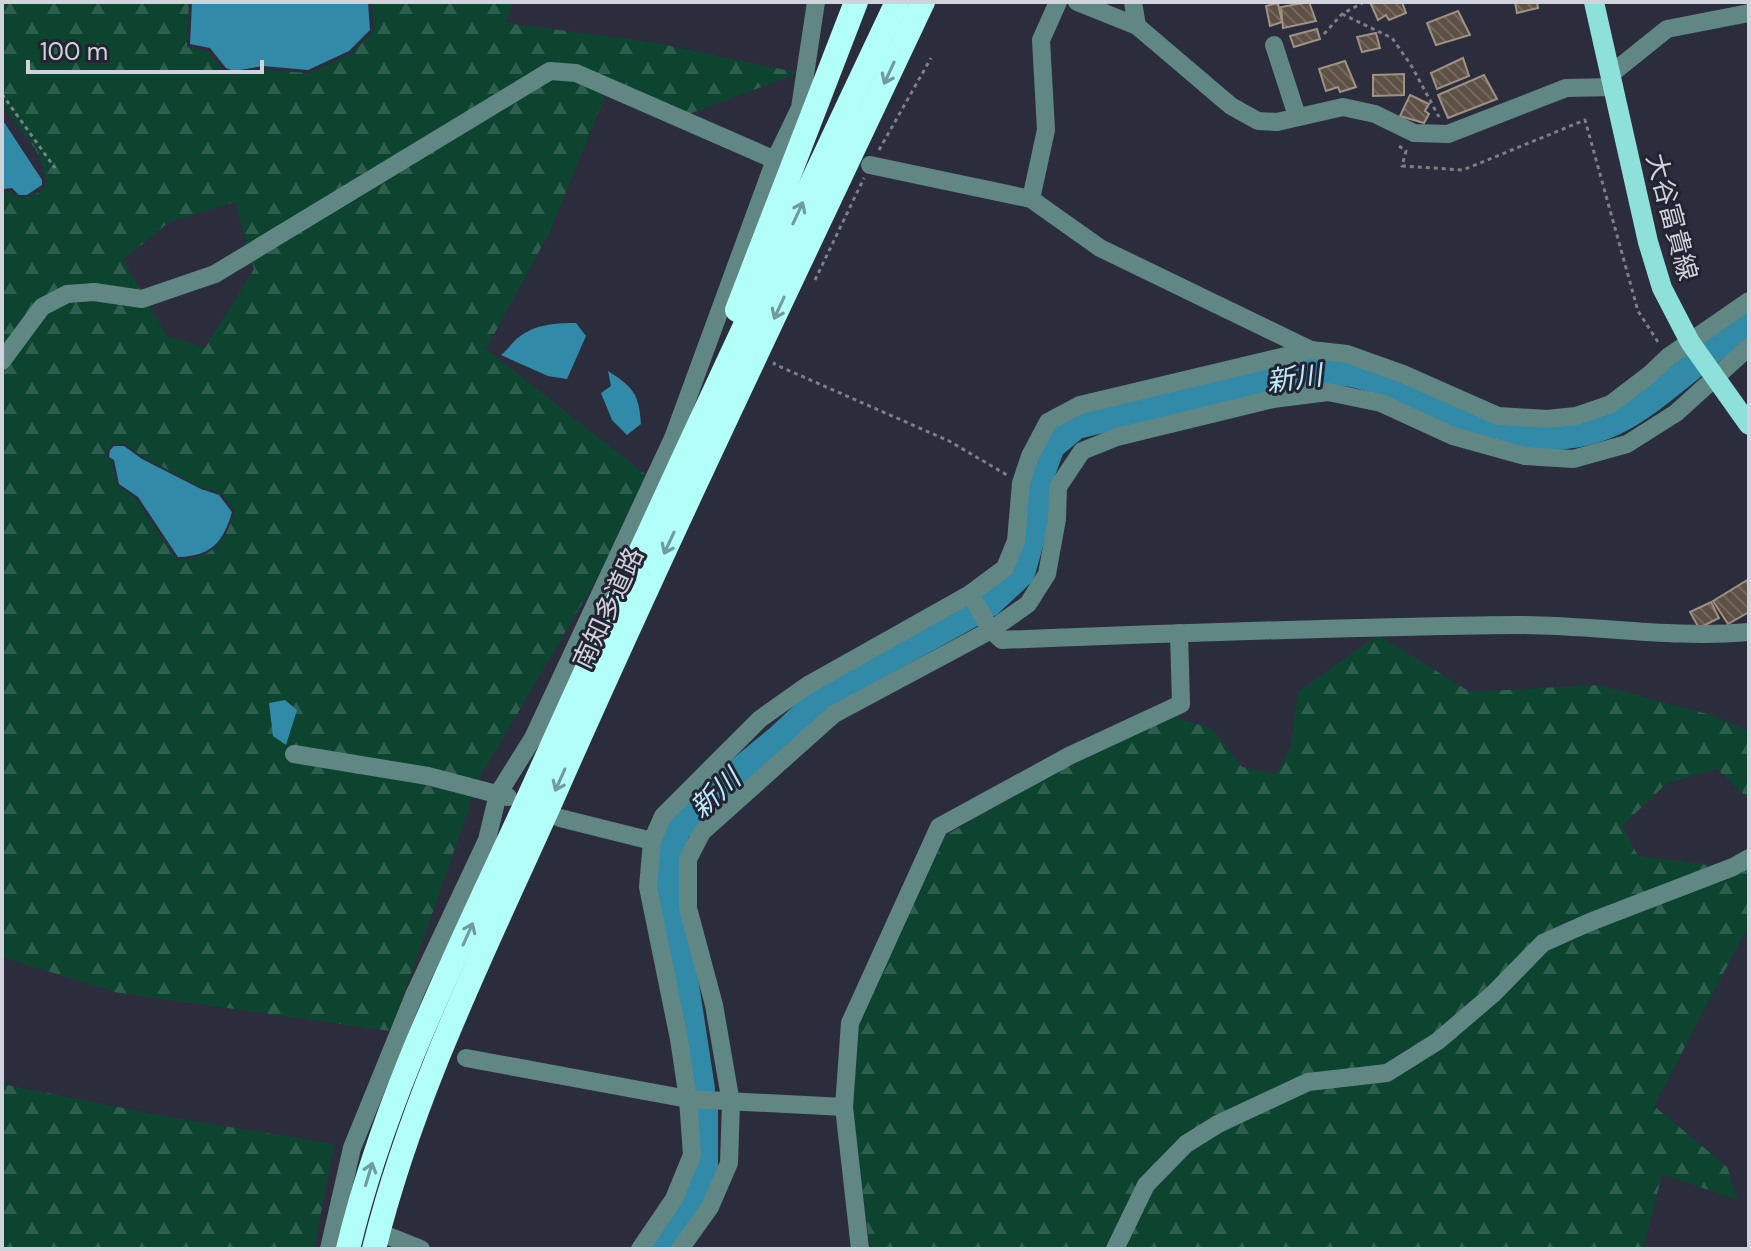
<svg xmlns="http://www.w3.org/2000/svg" width="1751" height="1251" font-family="'DM Sans','Noto Sans JP',sans-serif">
<defs>
<pattern id="forest-firs" width="22" height="20" patternUnits="userSpaceOnUse" patternTransform="scale(2)"><rect width="22" height="20" fill="#0c4430"/><path d="M5 1l3.5 6h-7zM16 11l3.5 6h-7z" fill="#2e5e4d"/></pattern>
<pattern id="building-back-hatch" width="6" height="6" patternUnits="userSpaceOnUse" patternTransform="scale(2)"><rect width="6" height="6" fill="#5d5044"/><path d="M-1 5l2 2M0 0l6 6M5-1l2 2" fill="none" stroke="#73685e"/></pattern>
</defs>
<rect width="100%" height="100%" fill="#2c2d3c"/>
<g fill="url(#forest-firs)" fill-rule="evenodd">
<path d="M2 2H189L187 47 208 52 224 71 233 75 263 70 309 73 351 54 374 31 372 2H513L506 23 656 43 799 73 689 114 612 79 550 231 486 349 646 475 604 566 473 789 469 808 391 1031 115 992 2 957V193L10 192C23 202 34 197 45 187 48 150 18 133 3 104 0 93 2 19 2 2ZM235 202 254 269 205 348 167 336 123 260 169 222ZM113 443 125 444 143 457 201 487 221 493 235 511C224 544 214 558 177 560L136 499 117 485 111 461 107 458 108 449Z"/>
<path d="M1378 635 1470 692 1598 685 1711 715 1749 731V799L1717 769 1667 783 1622 826 1638 856 1749 870V924L1654 1106 1727 1167 1738 1200 1662 1174 1643 1249H1119L1110 1240 1104 1249H870L853 1112 859 1021 946 835 1078 760 1174 716 1212 729 1242 767 1276 774 1291 746 1298 692Z"/>
<path d="M2 1084 168 1117 334 1144 314 1249H2Z"/>
</g>
<g fill="#308aa8">
<path d="M192 2H368L370 30 349 51 308 70 263 66 234 71 226 68 210 48 190 44Z"/>
<path d="M2 119 42 180V185L27 195H19L12 188 2 189Z"/>
<path d="M576 323 586 336 567 379 548 376 501 355C509 349 512 342 519 337 535 324 557 323 576 323Z"/>
<path d="M608 371C633 387 639 393 641 424L627 435 612 420 601 393 611 386Z"/>
<path d="M114 446H124L142 459 201 489 219 495 232 512C223 542 212 556 178 557L138 497 119 484 114 460 109 457 110 450Z"/>
<path d="M285 700 297 710 286 745 273 736 269 703Z"/>
</g>
<g fill="none" stroke-linecap="round" stroke-linejoin="round">
<g stroke="#308aa8" stroke-width="28">
<path d="M1710 351 1749 320"/>
<path d="M989 603 1021 573 1035 523 1037 484 1051 446 1076 425C1127 413 1178 401 1229 389 1266 380 1304 368 1342 372 1377 374 1406 395 1437 410 1488 434 1559 448 1613 422 1642 408 1667 386 1692 366"/>
<path d="M701 1089 677 933 665 897 668 859 676 831 694 809 781 737 829 692 974 612"/>
<path d="M657 1249 692 1199 704 1168V1110"/>
</g>
</g>
<g fill="url(#building-back-hatch)" stroke="#9f9183" stroke-width="2">
<path d="M1309 2 1316 21 1283 28 1281 7Z"/>
<path d="M1370 2H1402L1406 13 1389 20 1386 15 1378 20Z"/>
<path d="M1515 2H1537L1538 8 1517 13Z"/>
<path d="M1278 3 1282 22 1270 26 1266 6Z"/>
<path d="M1458 11 1470 35 1436 45 1427 23Z"/>
<path d="M1317 29 1320 39 1294 47 1290 36Z"/>
<path d="M1376 33 1380 48 1362 52 1357 37Z"/>
<path d="M1463 58 1469 76 1437 89 1431 73Z"/>
<path d="M1345 61 1356 87 1340 92 1338 87 1326 91 1319 69Z"/>
<path d="M1404 74V95L1373 96V75Z"/>
<path d="M1484 75 1497 99 1448 118 1438 95Z"/>
<path d="M1410 95 1429 104 1425 111 1429 114 1424 123 1400 116Z"/>
<path d="M1749 579V612L1728 624 1713 601Z"/>
<path d="M1711 602 1719 618 1699 628 1690 612Z"/>
</g>
<g fill="none" stroke-linecap="round" stroke-linejoin="round">
<g stroke="#7d7e8a" stroke-width="3" stroke-dasharray="4 4" stroke-linecap="butt">
<path d="M1342 14 1392 38 1411 65 1439 117"/>
<path d="M1324 34 1342 14 1364 2"/>
<path d="M2 94 55 168"/>
<path d="M1399 146 1406 151 1402 166 1463 170 1585 120 1638 311 1658 342"/>
<path d="M879 150 931 58"/>
<path d="M815 280 864 178"/>
<path d="M775 362 774 364 949 441 1007 475"/>
</g>
<g stroke="#618784" stroke-width="18">
<path d="M1077 2 1137 26 1231 106 1258 121 1277 122 1343 107 1375 114 1414 133 1448 134 1566 88 1614 87"/>
<path d="M1133 2 1137 26"/>
<path d="M1274 45 1297 116"/>
<path d="M1611 74 1667 29 1749 13"/>
<path d="M870 165 1031 199 1100 248 1311 350 1347 354 1403 374 1498 416 1547 419 1576 416 1611 404 1649 375 1668 357 1749 301"/>
<path d="M1031 199 1046 130 1041 40 1058 2"/>
<path d="M2 361 42 307 67 294 94 292 142 299 215 274 550 71 576 73 775 160 800 108 816 2"/>
<path d="M970 594 991 630 1002 640C1174 633 1346 627 1519 625 1596 625 1672 639 1749 632"/>
<path d="M294 754 428 776 508 797"/>
<path d="M560 818 652 841"/>
<path d="M466 1058 688 1099 844 1107"/>
<path d="M391 1237 421 1249"/>
<path d="M329 1249 352 1148 415 993 487 840 498 794 533 738 673 438 775 160"/>
<path d="M640 1249 674 1199 692 1155 688 1099 679 1039 648 887 652 841 663 816 760 719 808 685 970 594 1005 568 1016 541 1021 483 1030 456 1048 422 1080 405 1311 350"/>
<path d="M680 1249 710 1207 729 1163 731 1103 714 1005 688 908V859L702 832 834 714 991 630 1028 604 1047 574 1057 519 1058 487 1082 451 1117 437 1273 399 1328 392 1381 403 1453 436 1525 456 1573 459 1627 444 1676 413 1749 347"/>
<path d="M860 1249 844 1107 850 1023 939 827 1069 756 1181 704 1179 633"/>
<path d="M1115 1249 1146 1185 1186 1144 1218 1124 1308 1082 1387 1073 1438 1041 1493 994 1543 943 1590 922 1733 867 1749 858"/>
</g>
<path stroke="#8ee0da" stroke-width="20" d="M1594 2 1648 242 1662 288 1690 342 1749 425"/>
<g stroke="#b2fff9" stroke-width="24">
<path d="M737 310 856 2"/>
<path d="M348 1249C387 1085 468 932 537 779 654 519 775 260 897 2"/>
<path d="M374 1249C413 1091 487 945 553 797 671 530 798 267 923 2"/>
</g>
</g>
<defs><path id="oneway-shaft" d="M-6 0H5M1.5-3L5.5 0L1.5 3" fill="none" stroke-width="1.6" stroke-linecap="round" stroke-linejoin="round" transform="scale(2)"/></defs>
<g stroke="#719c9f">
<use href="#oneway-shaft" transform="translate(889 73) rotate(115)"/>
<use href="#oneway-shaft" transform="translate(798 213) rotate(-65)"/>
<use href="#oneway-shaft" transform="translate(779 308) rotate(115)"/>
<use href="#oneway-shaft" transform="translate(669 543) rotate(115)"/>
<use href="#oneway-shaft" transform="translate(560 780) rotate(114)"/>
<use href="#oneway-shaft" transform="translate(468 934) rotate(-66)"/>
<use href="#oneway-shaft" transform="translate(369 1174) rotate(-73)"/>
</g>
<g text-anchor="middle" stroke-width="6" stroke-linejoin="round" paint-order="stroke">
<g font-size="26" fill="#d1d3dc" stroke="#222431">
<text transform="translate(1672 217) rotate(75)" y="9">大谷富貴線</text>
<text transform="translate(608 608) rotate(-65)" y="9">南知多道路</text>
</g>
<g font-size="28" font-style="italic" fill="#bfe9fb" stroke="#222431">
<text transform="translate(1294 378) rotate(-8)" y="10">新川</text>
<text transform="translate(715 793) rotate(-43)" y="10">新川</text>
</g>
</g>
<rect width="1751" height="1251" fill="none" stroke="#d1d3dc" stroke-width="8"/>
<path d="M28 60v12h234v-12" fill="none" stroke="#d1d3dc" stroke-width="4"/>
<text x="40" y="60" font-size="24" fill="#d1d3dc" stroke="#222431" stroke-width="6" paint-order="stroke">100 m</text>
</svg>
